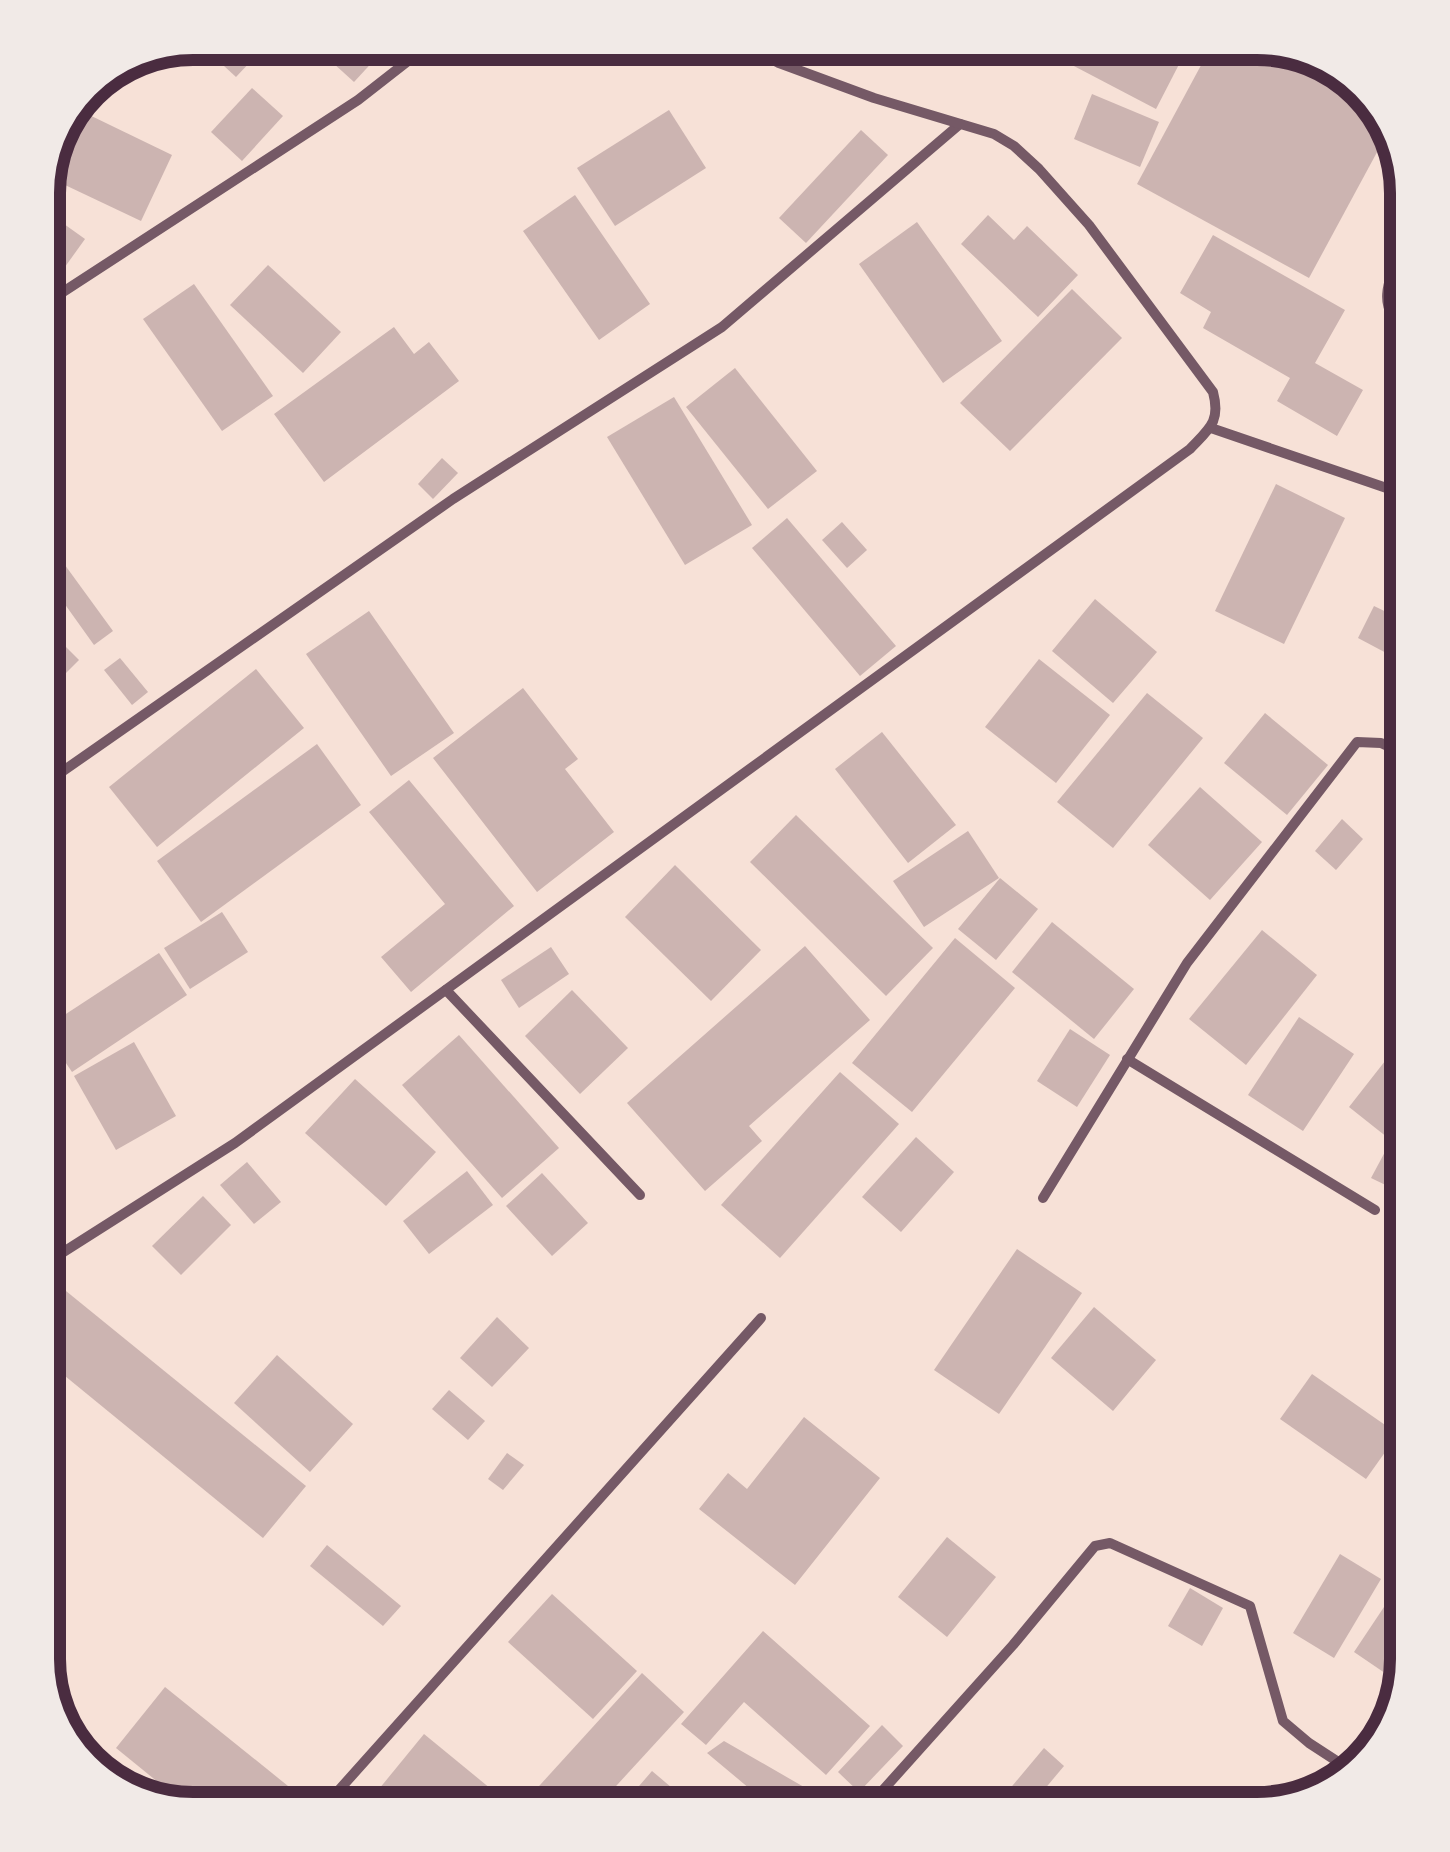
<svg xmlns="http://www.w3.org/2000/svg" width="1450" height="1852" font-family="Poppins,sans-serif">
<rect width="100%" height="100%" fill="#f7e1d7"/>
<g fill="#ccb4b1">
<path d="M199 43H268L236 77Z"/>
<path d="M311 43H390L354 82Z"/>
<path d="M1030 43H1190L1156 109Z"/>
<path d="M1213 43H1266L1332 62 1382 110 1389 130 1309 278 1137 184Z"/>
<path d="M252 88 283 116 242 161 211 132Z"/>
<path d="M1092 94 1159 122 1140 167 1074 139Z"/>
<path d="M79 110 172 155 141 221 46 176Z"/>
<path d="M669 110 706 168 615 226 577 168Z"/>
<path d="M861 130 888 155 806 243 779 218Z"/>
<path d="M575 195 650 304 599 340 523 231Z"/>
<path d="M43 209 85 239 57 278 43 268Z"/>
<path d="M988 215 1014 240 1027 226 1078 275 1038 317 961 244Z"/>
<path d="M917 222 1002 341 943 383 859 264Z"/>
<path d="M1213 235 1345 310 1315 363 1363 390 1337 436 1277 401 1290 378 1203 328 1211 312 1180 293Z"/>
<path d="M268 265 341 332 303 373 230 305Z"/>
<path d="M194 284 273 396 222 431 143 319Z"/>
<path d="M1072 289 1122 338 1010 451 960 403Z"/>
<path d="M394 327 414 354 429 342 459 381 324 482 274 414Z"/>
<path d="M735 368 817 471 768 509 686 407Z"/>
<path d="M674 397 752 525 685 565 607 437Z"/>
<path d="M442 458 458 473 433 499 418 484Z"/>
<path d="M1276 484 1345 518 1284 644 1215 611Z"/>
<path d="M787 518 896 646 860 676 752 548Z"/>
<path d="M842 522 867 550 847 568 822 540Z"/>
<path d="M62 561 113 631 94 645 44 575Z"/>
<path d="M1095 599 1157 652 1113 703 1052 651Z"/>
<path d="M1374 606 1407 622 1390 655 1358 638Z"/>
<path d="M369 611 454 733 391 776 306 654Z"/>
<path d="M60 641 79 660 58 681 43 665V658Z"/>
<path d="M120 658 148 692 132 705 104 670Z"/>
<path d="M1039 659 1110 715 1056 783 985 727Z"/>
<path d="M256 669 304 728 157 847 109 787Z"/>
<path d="M523 688 578 759 565 769 614 832 537 892 433 758Z"/>
<path d="M1147 693 1203 738 1113 848 1057 802Z"/>
<path d="M1265 713 1328 765 1287 815 1224 763Z"/>
<path d="M882 732 956 825 908 863 835 769Z"/>
<path d="M317 744 361 805 201 922 157 861Z"/>
<path d="M409 780 514 906 411 992 381 957 445 904 369 812Z"/>
<path d="M1200 787 1262 842 1210 900 1148 845Z"/>
<path d="M796 815 933 948 886 996 750 862Z"/>
<path d="M1342 819 1363 839 1336 870 1315 851Z"/>
<path d="M968 831 999 878 924 927 893 881Z"/>
<path d="M675 865 761 950 711 1001 625 917Z"/>
<path d="M1000 878 1038 909 996 960 958 929Z"/>
<path d="M222 912 248 952 190 989 164 948Z"/>
<path d="M1052 922 1134 989 1094 1039 1012 972Z"/>
<path d="M1262 930 1317 975 1246 1065 1189 1019Z"/>
<path d="M955 938 1015 988 912 1112 852 1063Z"/>
<path d="M805 946 870 1020 749 1126 762 1141 705 1191 627 1103Z"/>
<path d="M551 947 569 974 519 1008 501 980Z"/>
<path d="M159 953 187 995 72 1072 43 1029Z"/>
<path d="M572 990 628 1048 580 1094 525 1036Z"/>
<path d="M1299 1017 1354 1054 1303 1131 1248 1095Z"/>
<path d="M1070 1029 1110 1055 1077 1107 1037 1081Z"/>
<path d="M1407 1033V1153L1349 1107Z"/>
<path d="M459 1035 559 1148 502 1198 402 1085Z"/>
<path d="M134 1042 176 1116 116 1150 74 1076Z"/>
<path d="M840 1072 899 1124 780 1258 721 1205Z"/>
<path d="M355 1079 436 1152 386 1206 305 1133Z"/>
<path d="M916 1137 954 1172 901 1232 862 1197Z"/>
<path d="M1386 1150 1407 1161V1176L1400 1192 1371 1178Z"/>
<path d="M247 1162 281 1202 254 1224 220 1185Z"/>
<path d="M467 1171 493 1205 429 1254 403 1221Z"/>
<path d="M542 1173 588 1223 552 1256 506 1206Z"/>
<path d="M203 1196 231 1225 181 1275 152 1246Z"/>
<path d="M1017 1249 1082 1293 999 1414 934 1370Z"/>
<path d="M66 1291 306 1486 263 1538 43 1358V1320Z"/>
<path d="M1094 1307 1156 1360 1113 1411 1051 1358Z"/>
<path d="M497 1317 529 1348 492 1387 460 1358Z"/>
<path d="M277 1355 353 1424 310 1472 234 1403Z"/>
<path d="M1312 1374 1398 1434 1366 1479 1280 1419Z"/>
<path d="M449 1390 485 1421 468 1440 432 1409Z"/>
<path d="M804 1417 880 1478 795 1585 699 1509 728 1473 747 1489Z"/>
<path d="M507 1453 524 1465 503 1490 488 1479Z"/>
<path d="M1407 1508V1559L1387 1548Z"/>
<path d="M947 1537 996 1577 947 1637 898 1597Z"/>
<path d="M327 1545 401 1606 383 1626 310 1566Z"/>
<path d="M1340 1554 1381 1579 1334 1658 1293 1633Z"/>
<path d="M1400 1583 1407 1587V1660L1401 1684 1354 1652Z"/>
<path d="M1190 1588 1223 1608 1202 1646 1168 1626Z"/>
<path d="M552 1594 637 1671 593 1719 508 1642Z"/>
<path d="M763 1631 870 1726 826 1775 744 1702 706 1745 681 1724Z"/>
<path d="M642 1673 684 1712 595 1809H544L530 1796Z"/>
<path d="M165 1687 293 1790 277 1809H191L116 1748Z"/>
<path d="M882 1725 903 1746 859 1792 838 1772Z"/>
<path d="M424 1734 513 1807 511 1809H404L379 1789Z"/>
<path d="M724 1741 804 1787 803 1800 815 1809H774L707 1753Z"/>
<path d="M1044 1748 1064 1766 1028 1809H993Z"/>
<path d="M652 1771 697 1809H651L633 1793Z"/>
<path d="M371 1792 391 1809H357Z"/>
</g>
<g fill="none" stroke-linecap="round" stroke-linejoin="round">
<path stroke="#755966" stroke-width="8" d="M1407 331C1368 305 1393 271 1407 238"/>
<g stroke="#755966" stroke-width="10">
<path d="M43 305 358 100 431 43"/>
<path d="M1211 428 1407 495"/>
<path d="M43 785 453 499 722 327 960 124"/>
<path d="M446 990 640 1195"/>
<path d="M1127 1059 1375 1210"/>
<path d="M1043 1198 1187 963 1357 742 1381 743 1407 755"/>
<path d="M43 1265 235 1143 1190 449C1209 429 1221 422 1213 392L1089 225 1039 169 1014 146 994 134 874 98 779 63 741 43"/>
<path d="M322 1809 761 1318"/>
<path d="M866 1809 1013 1645 1095 1546 1110 1543 1250 1606 1283 1721 1309 1743 1352 1771"/>
</g>
</g>
<path d="M0 0H1450V1852H0ZM193 60H1257A133 133 0 0 1 1390 193V1659A133 133 0 0 1 1257 1792H193A133 133 0 0 1 60 1659V193A133 133 0 0 1 193 60Z" fill="#f1eae7" fill-rule="evenodd"/>
<path fill="none" stroke="#4a2c40" stroke-width="12" d="M193 60H1257A133 133 0 0 1 1390 193V1659A133 133 0 0 1 1257 1792H193A133 133 0 0 1 60 1659V193A133 133 0 0 1 193 60Z"/>
</svg>
